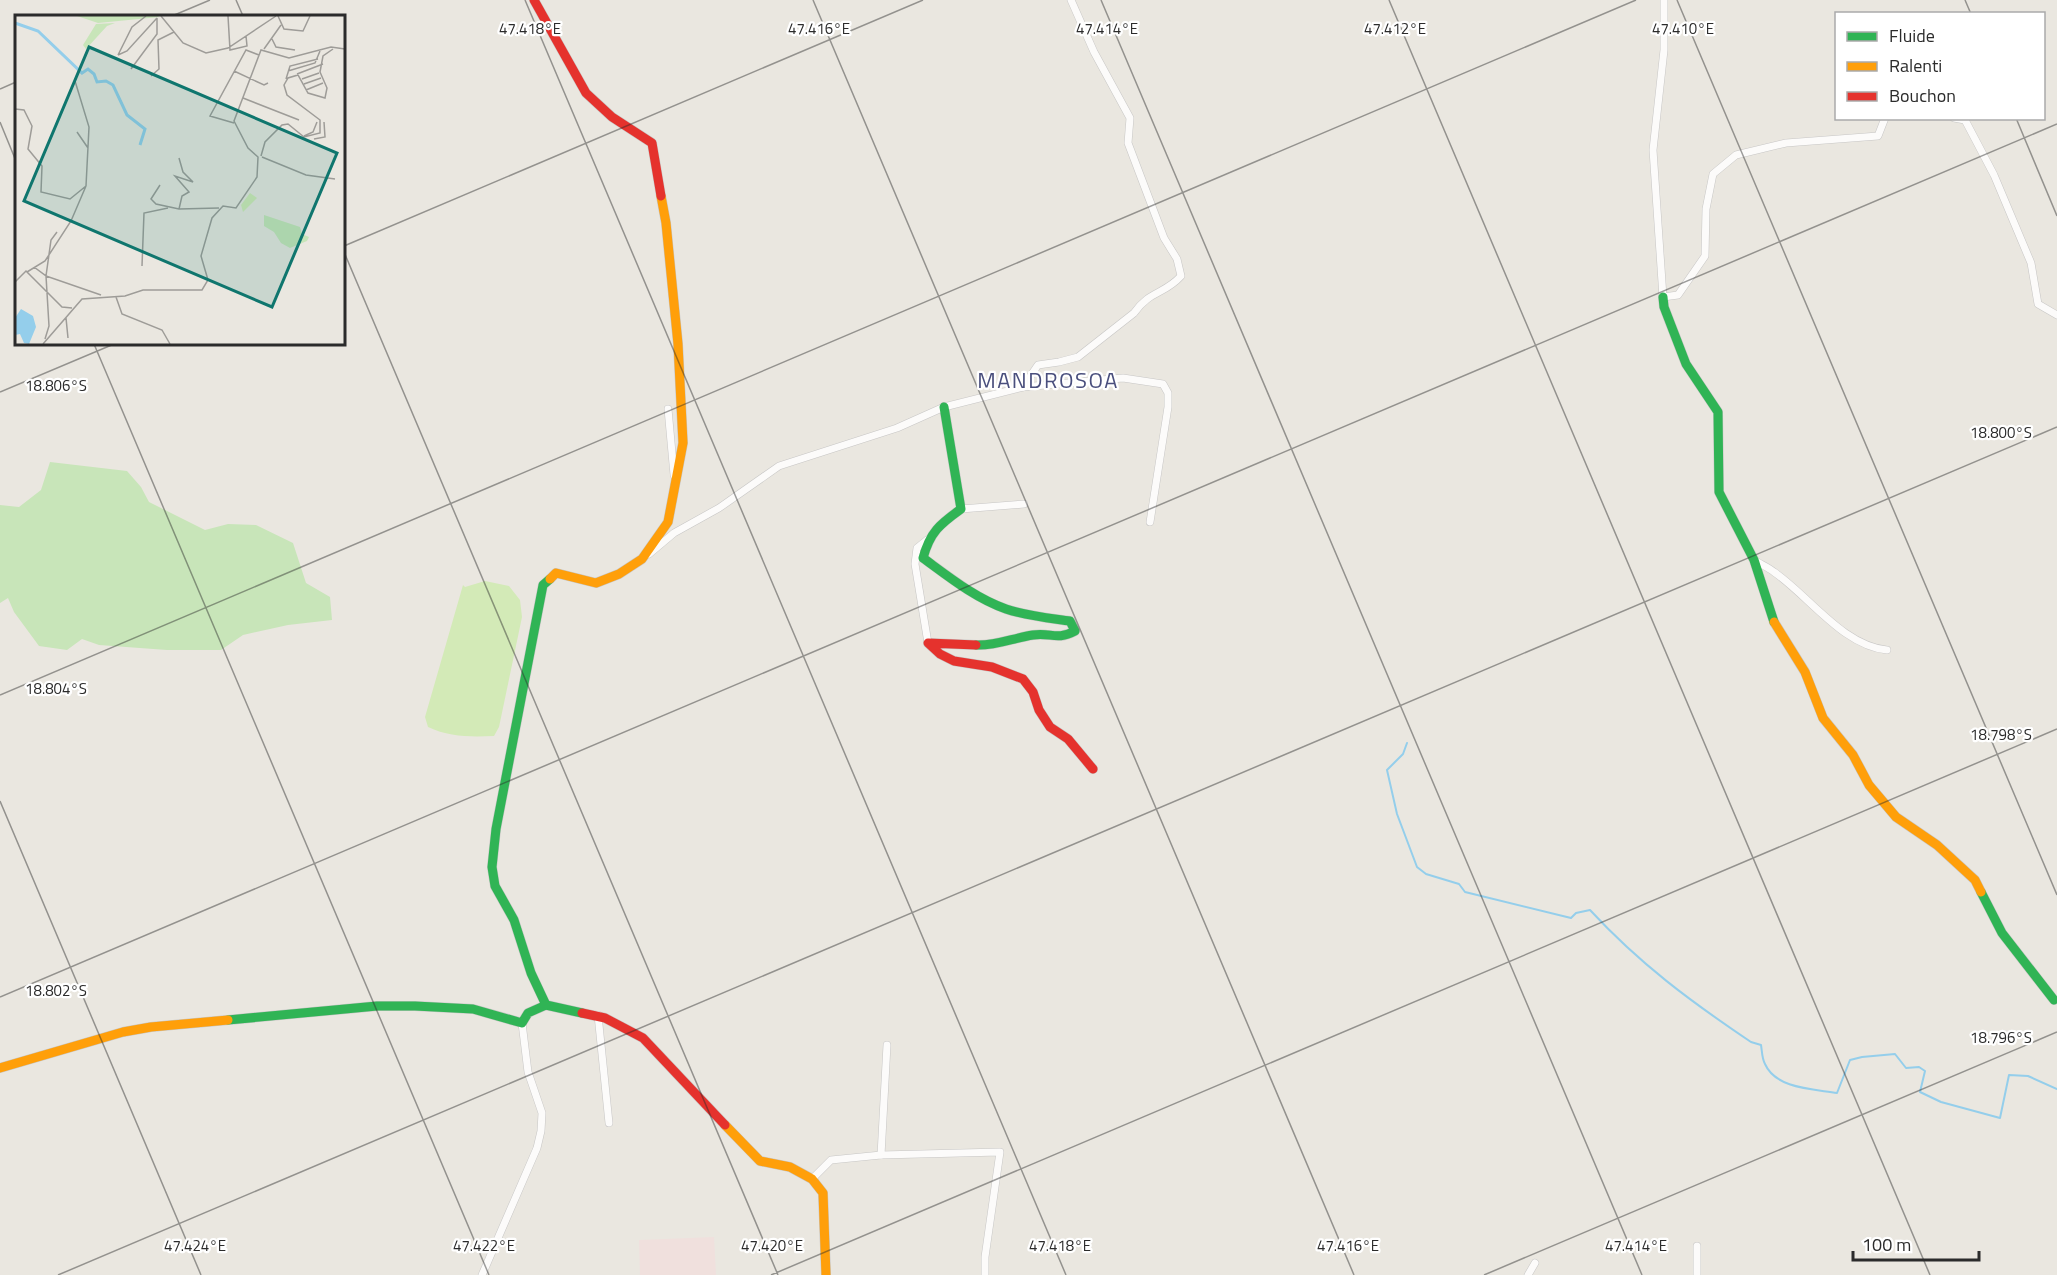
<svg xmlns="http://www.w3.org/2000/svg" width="2057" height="1275" font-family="'Titillium Web',sans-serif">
<rect width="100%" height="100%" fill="#eae7e0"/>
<path fill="#f0e0dd" d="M714 1237 716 1275H640L639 1240Z"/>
<path fill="#c8e5b9" d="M50 462 127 471 141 487 149 502 205 530 228 524 256 525 293 543 306 583 330 597 332 620 288 625 243 635 221 650H167L99 645 82 639 67 650 39 646 14 612 8 598 0 603V505L19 507 41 490Z"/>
<path fill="#d3eab7" d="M485 581 509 586 520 600 522 617 499 727 494 736C470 737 449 737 428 727L425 717 463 585 465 587Z"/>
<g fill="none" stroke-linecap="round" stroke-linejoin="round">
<path stroke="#94ceeb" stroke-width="2" d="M1407 743 1403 754 1387 770 1397 814 1417 867 1426 874 1459 884 1465 892 1571 918 1576 913 1590 910C1640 964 1690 1001 1751 1042L1761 1045C1762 1051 1762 1059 1765 1064 1776 1089 1814 1089 1837 1093L1850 1060 1862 1057 1895 1054 1906 1068 1919 1067 1925 1071 1920 1092 1941 1102 2000 1118 2009 1075 2028 1076 2057 1089"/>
<defs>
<g id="street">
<path d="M1664 0V50L1653 150 1663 297 1678 295 1705 256 1706 209 1713 174 1736 155 1786 143 1878 136 1885 118"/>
<path d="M1954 118 1965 120 1994 175 2031 263 2038 304 2057 315"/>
<path d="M1023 387 1038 365 1059 362 1078 357 1134 313C1149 291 1165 294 1181 276L1177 259 1164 238 1128 143 1130 118 1094 52 1071 0"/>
<path d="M668 409 674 475"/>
<path d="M961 509 1024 504"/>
<path d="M927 540 917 548 915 564 928 643"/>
<path d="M649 554 674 533 719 508 779 466 897 428 944 407 1023 387 1123 378 1163 384 1168 393V407L1150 522"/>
<path d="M1754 560C1760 564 1768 567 1774 572 1809 596 1843 646 1887 650"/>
<path d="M598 1015 609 1123"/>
<path d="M881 1155 887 1045"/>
<path d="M812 1179 831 1160 881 1155 1000 1152 985 1257V1275"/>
<path d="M482 1275 537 1148 541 1131 542 1113 528 1072 522 1023"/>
<path d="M1528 1275 1535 1263"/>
<path d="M1697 1275V1246"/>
</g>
<g id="fast">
<path d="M1663 297 1664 307 1686 364 1718 412 1719 492 1754 560 1774 622"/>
<path d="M944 407 961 509C940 524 930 532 923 558 949 577 975 598 1006 609 1027 616 1049 618 1070 621L1075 631C1056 641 1051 632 1033 635 1013 638 996 646 976 645"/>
<path d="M550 579 543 585 496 829 492 867 495 886 514 920 531 973 546 1005 582 1013"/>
<path d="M1981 892 2002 933 2054 1000"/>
<path d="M228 1020 377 1006H415L473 1009 522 1023 528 1013 546 1005"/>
</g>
<g id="slow">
<path d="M550 579 556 573 596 583 619 574 642 559 668 522 683 443 678 344 666 223 661 196"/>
<path d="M1774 622 1805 672 1823 718 1853 755 1869 785 1896 817 1937 845 1975 880 1981 892"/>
<path d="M0 1068 123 1032 151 1027 228 1020"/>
<path d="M725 1125 760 1161 790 1167 812 1179 823 1193 826 1275"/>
</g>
<g id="jam">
<path d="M534 0 586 93 612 117 652 143 661 196"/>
<path d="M976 645 928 643 940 654 954 661 992 667 1023 679 1033 692 1039 710 1050 727 1068 739 1093 769"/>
<path d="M582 1013 605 1018 643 1038 725 1125"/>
</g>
</defs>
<use href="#street" stroke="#c7c6c5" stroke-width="8"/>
<use href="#fast" stroke="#c7c6c5" stroke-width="10"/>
<use href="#slow" stroke="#c7c6c5" stroke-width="10"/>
<use href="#jam" stroke="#c7c6c5" stroke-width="10"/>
<use href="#street" stroke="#fcfbfa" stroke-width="7"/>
<use href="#fast" stroke="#30b455" stroke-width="9"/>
<use href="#slow" stroke="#ff9f0a" stroke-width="9"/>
<use href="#jam" stroke="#e5322d" stroke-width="9"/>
</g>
<path fill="none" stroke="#2b2b2b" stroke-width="1.5" stroke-opacity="0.45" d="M236 0 243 16M525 0 1066 1275M813 0 1354 1275M1101 0 1642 1275M1389 0 1930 1275M1677 0 2057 895M1965 0 1971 14M172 16 210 0M0 89 16 82M2016 118 2057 216M0 122 16 161M344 246 923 0M344 252 778 1275M94 344 489 1275M0 392 114 344M0 695 1636 0M0 801 201 1275M0 997 2057 124M58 1275 2057 427M771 1275 2057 729M1484 1275 2057 1032"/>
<g text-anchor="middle" stroke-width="4.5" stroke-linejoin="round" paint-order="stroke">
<g font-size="22" letter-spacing="1.5" fill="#4a4f7d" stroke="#fff">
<text x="1048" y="388">MANDROSOA</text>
</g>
</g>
<g transform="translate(15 15)">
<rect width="330" height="330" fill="#eae7e0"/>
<path d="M62 1H143L144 2 83 8ZM100 8 92 11 71 34 68 30 81 9ZM249 200 285 212 287 219 294 222 292 226 275 233 266 228 259 217 249 211Z" fill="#c8e5b9"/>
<path d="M235 178 242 183 228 197 226 190Z" fill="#d3eab7"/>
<path d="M6 294 18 301 21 312 14 329 9 328 5 319 0 320V303Z" fill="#94ceeb"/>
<path fill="none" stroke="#94ceeb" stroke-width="3" d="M0 8 23 16 67 58 73 54 79 59 82 67 91 66 98 70 112 100 130 114 125 130"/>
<path fill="none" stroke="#9e9c98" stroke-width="1.5" d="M146 1 168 28 191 38 213 33 261 1M213 1 215 35 232 31 231 21M263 1 269 14 288 16 295 1M257 24 261 32 280 35M249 34 266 10M103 40 112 36 142 3M103 40 117 12 131 1M116 54 142 19V3M219 56 249 70 253 68M273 56 300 48 305 36M282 59 308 49M136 61 144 54 143 25 159 17M271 64 275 51 303 44M287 64 304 58M60 66 74 112 71 171M289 69 306 63M291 75 308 68M228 83 284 105M0 94 9 95 17 111 13 134 27 151 26 177 55 184 71 171 56 206 30 246 12 257M219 108 195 101 231 35 244 40M62 117 73 133M289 121 298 117 302 107M299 124 310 122 309 107M246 141 250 127 267 110 273 109 289 122 305 118V105L272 80 269 70 273 63 283 60 293 78 310 83 312 73 305 57 308 41 318 34M247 142 291 160 320 164M145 170 136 184 141 189 164 194 204 193M164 194 167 181 174 177 160 161 178 167 168 157 164 143M42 217 36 225 31 261 86 280M127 251 129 198 153 193M19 252 31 261 34 311 30 324M0 267 11 256 47 292 57 293M101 282 107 299 147 315 155 329M51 303 53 323M28 329 67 284 110 281 128 275H187L193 265 186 241 197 203 208 191 221 193 242 162 243 142 233 133 219 106 246 35 274 43 316 32 330 34"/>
<path fill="#0f766e" fill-opacity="0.15" stroke="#0f766e" stroke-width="3" d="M74 32 322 138 257 292 9 186Z"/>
<rect width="330" height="330" fill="none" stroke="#2b2b2b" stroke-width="3"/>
</g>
<g font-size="15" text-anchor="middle" fill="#2b2b2b" stroke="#fff" stroke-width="4.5" stroke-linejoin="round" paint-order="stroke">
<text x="530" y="34">47.418°E</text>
<text x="819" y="34">47.416°E</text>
<text x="1107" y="34">47.414°E</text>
<text x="1395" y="34">47.412°E</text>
<text x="1683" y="34">47.410°E</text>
<text x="56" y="391">18.806°S</text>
<text x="2001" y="438">18.800°S</text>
<text x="56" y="694">18.804°S</text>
<text x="2001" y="740">18.798°S</text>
<text x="56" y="996">18.802°S</text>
<text x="2001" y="1043">18.796°S</text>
<text x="195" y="1251">47.424°E</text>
<text x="484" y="1251">47.422°E</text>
<text x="772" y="1251">47.420°E</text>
<text x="1060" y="1251">47.418°E</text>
<text x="1348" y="1251">47.416°E</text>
<text x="1636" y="1251">47.414°E</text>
</g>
<rect x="1835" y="12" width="210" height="108" fill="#ffffff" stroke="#aaaaaa" stroke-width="1.5"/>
<rect x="1847" y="32" width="30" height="9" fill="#30b455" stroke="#aaaaaa" stroke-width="1.5"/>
<text x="1889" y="42" font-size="18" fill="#2b2b2b">Fluide</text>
<rect x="1847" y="62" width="30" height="9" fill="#ff9f0a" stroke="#aaaaaa" stroke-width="1.5"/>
<text x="1889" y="72" font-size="18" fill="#2b2b2b">Ralenti</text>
<rect x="1847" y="92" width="30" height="9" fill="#e5322d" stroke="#aaaaaa" stroke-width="1.5"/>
<text x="1889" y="102" font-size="18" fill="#2b2b2b">Bouchon</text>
<path d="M1853 1251v9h126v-9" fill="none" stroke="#2b2b2b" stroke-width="3"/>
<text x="1862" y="1251" font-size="18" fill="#2b2b2b" stroke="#ffffff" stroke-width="4.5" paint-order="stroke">100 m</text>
</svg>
